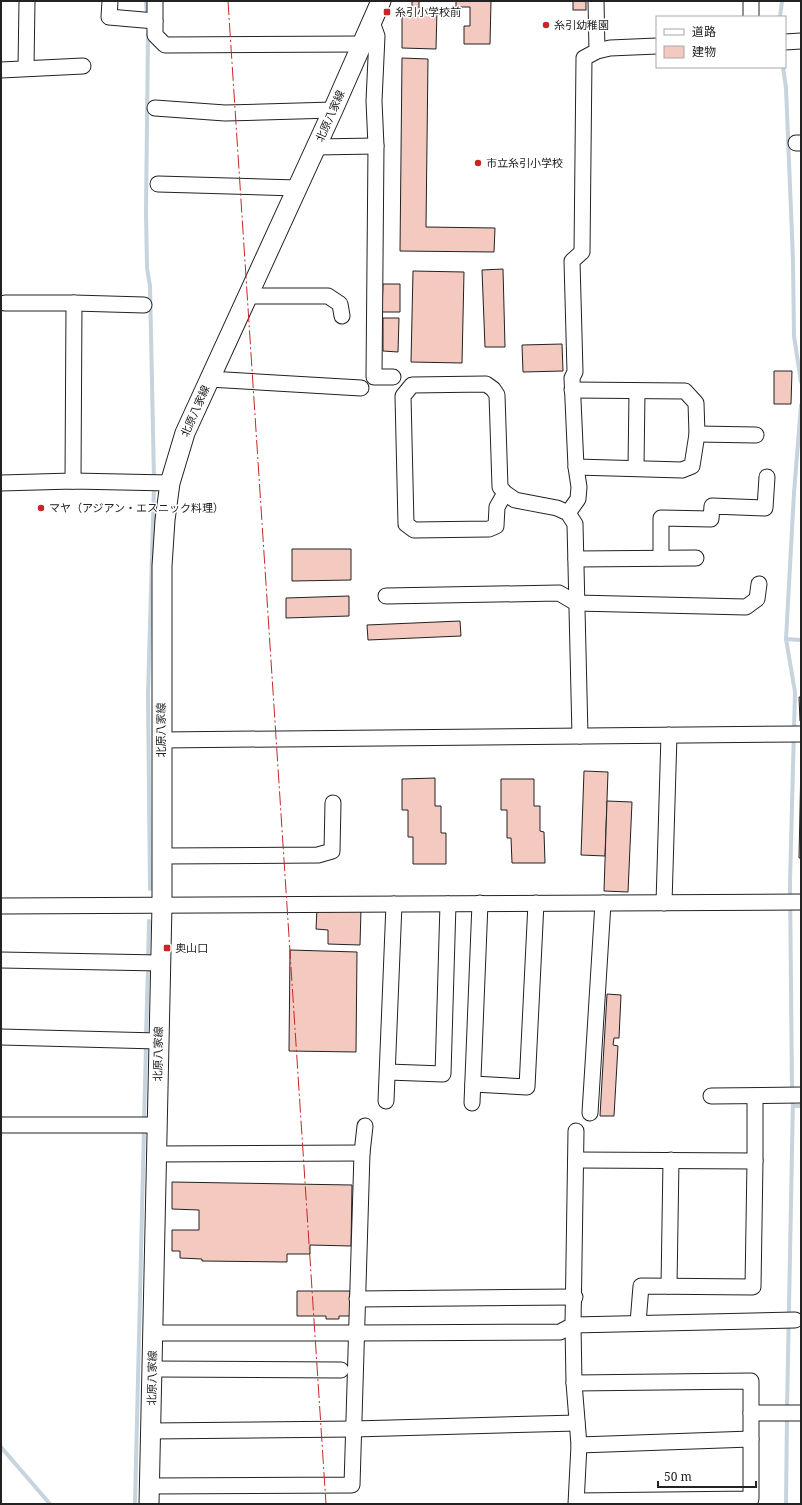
<svg xmlns="http://www.w3.org/2000/svg" width="802" height="1505" font-family="'Noto Serif','Noto Sans JP',serif">
<rect width="100%" height="100%" fill="#fff"/>
<g fill="none" stroke-linecap="round" stroke-linejoin="round">
<g stroke="#c7d3dd" stroke-width="4">
<path d="M146 1 147 17"/>
<path d="M780 17 782 1"/>
<path d="M148 34 146 211 147 268 150 286 154 479"/>
<path d="M783 67 786 88 793 260 794 336 801 382"/>
<path d="M786 639 801 640"/>
<path d="M150 889 148 694 154 486"/>
<path d="M148 960 149 921"/>
<path d="M146 1038 148 967"/>
<path d="M792 1092 790 882 795 692 786 639 794 493 801 405"/>
<path d="M793 1106H801"/>
<path d="M144 1122 146 1045"/>
<path d="M787 1410 793 1098"/>
<path d="M1 1447 50 1504"/>
<path d="M135 1504 144 1129"/>
<path d="M786 1504 787 1416"/>
</g>
</g>
<g fill="#f3c9c0" stroke="#222">
<path d="M412 1H419V9H437L436 49 402 48V15H412Z"/>
<path d="M456 1H491L490 44H464V26H470V7H456Z"/>
<rect x="573" y="1" width="13" height="9"/>
<path d="M402 58 428 59 426 227 495 228 494 252 400 251Z"/>
<path d="M503 269 505 347H485L482 270Z"/>
<path d="M413 271 464 272 462 363 411 362Z"/>
<path d="M383 284H400V312H382Z"/>
<path d="M383 318H399L398 352 383 351Z"/>
<path d="M562 344 563 371 523 372 522 345Z"/>
<path d="M774 371H792L791 404H774Z"/>
<path d="M292 549H351V580L292 581Z"/>
<path d="M349 596V616L286 618V598Z"/>
<path d="M460 621 461 636 368 640 367 625Z"/>
<path d="M799 697H801V721H800Z"/>
<path d="M801 761V858H799Z"/>
<path d="M584 771 608 772 605 856 581 855Z"/>
<path d="M435 778V806H441V833H446V864H413V837H408V810H402V779Z"/>
<path d="M501 779H534V806H540V831L544 832 545 863H512L511 838H507V810H501Z"/>
<path d="M607 801 632 802 628 892 604 891Z"/>
<path d="M317 908 361 909 360 945 328 944V930L316 929Z"/>
<path d="M290 950 357 952 356 1052 289 1051Z"/>
<path d="M607 994 621 995 619 1038H614L613 1045 618 1046 614 1116H600Z"/>
<path d="M172 1182 352 1185 351 1246 310 1245V1254H287V1262L202 1261V1259L180 1258V1251H172V1230H199V1210L172 1209Z"/>
<path d="M297 1291H350V1316H339V1319H326V1316H297Z"/>
</g>
<g fill="none" stroke-linecap="round" stroke-linejoin="round">
<defs>
<g id="minor">
<path d="M110 1 109 17 155 21"/>
<path d="M155 1V35L165 45 361 44"/>
<path d="M751 17V1"/>
<path d="M372 22 377 36 374 101 376 146 374 377H393"/>
<path d="M785 42 801 41"/>
<path d="M597 51 610 48 657 46"/>
<path d="M26 68 27 1"/>
<path d="M1 70 83 66"/>
<path d="M155 108 225 113 333 110"/>
<path d="M796 143H801"/>
<path d="M316 147 376 146"/>
<path d="M158 184 297 188"/>
<path d="M247 296H328L340 304 342 316"/>
<path d="M5 303H74L144 305"/>
<path d="M209 379 361 388"/>
<path d="M572 390 685 391 696 403 697 434 692 466 682 470 576 467"/>
<path d="M697 434 756 435"/>
<path d="M636 468 637 391"/>
<path d="M73 481 74 303"/>
<path d="M1 483 73 481 170 483"/>
<path d="M505 493 497 507 496 526 489 529 414 530 406 524 403 396 412 385 486 384 493 389 497 395 500 487 505 493 515 500 557 508 568 513 575 524 580 736"/>
<path d="M568 513 578 499 579 487 576 467 572 378 575 372 572 261 582 252 584 58 597 51 596 1"/>
<path d="M661 558V518L711 519 712 506 765 508 767 477"/>
<path d="M576 559 696 558"/>
<path d="M386 596 559 593 576 603 746 607 757 599 759 584"/>
<path d="M161 740 801 734"/>
<path d="M162 856 318 855 332 851 333 803"/>
<path d="M664 903 669 735"/>
<path d="M1 906 801 902"/>
<path d="M1 960 160 963"/>
<path d="M1 1037 158 1041"/>
<path d="M388 1072 443 1074 448 904"/>
<path d="M473 1084 527 1087 536 903"/>
<path d="M711 1096 801 1095"/>
<path d="M386 1101 394 904"/>
<path d="M472 1103 480 903"/>
<path d="M590 1113 603 903"/>
<path d="M1 1125H157"/>
<path d="M576 1131 573 1325 574 1383 579 1445 576 1504"/>
<path d="M156 1154 362 1153"/>
<path d="M576 1160 755 1161V1096"/>
<path d="M669 1286 671 1160"/>
<path d="M357 1299 575 1297"/>
<path d="M638 1323 641 1286 753 1287 755 1161"/>
<path d="M152 1333H356L560 1332 573 1325 795 1320"/>
<path d="M153 1369 341 1370"/>
<path d="M574 1383 751 1381V1499L577 1501"/>
<path d="M751 1413H801"/>
<path d="M150 1431 354 1429 577 1423"/>
<path d="M579 1445 751 1439"/>
<path d="M149 1486 352 1485 362 1153 365 1126"/>
</g>
<path id="major" d="M149 1504 162 905V566L165 520 170 483 185 433 333 110 381 1"/>
</defs>
<use href="#minor" stroke="#222" stroke-width="17"/>
<use href="#major" stroke="#222" stroke-width="21"/>
<use href="#minor" stroke="#fff" stroke-width="15"/>
<use href="#major" stroke="#fff" stroke-width="19"/>
<path stroke="#c62828" stroke-width="1" stroke-dasharray="14 3 2 3" stroke-linecap="butt" d="M228 1 326 1504"/>
</g>
<g fill="#c62828" stroke="#fff" stroke-width="1.5">
<rect x="383" y="8" width="8" height="8" rx="2"/>
<circle cx="546" cy="25" r="4"/>
<circle cx="478" cy="163" r="4"/>
<circle cx="41" cy="508" r="4"/>
<rect x="163" y="944" width="8" height="8" rx="2"/>
</g>
<g text-anchor="middle" stroke-width="3" stroke-linejoin="round" paint-order="stroke">
<g font-size="11" fill="#222" stroke="#fff" text-anchor="start">
<text x="395" y="16">糸引小学校前</text>
<text x="554" y="29">糸引幼稚園</text>
<text x="486" y="167">市立糸引小学校</text>
<text x="49" y="512">マヤ（アジアン・エスニック料理）</text>
<text x="175" y="952">奥山口</text>
</g>
<g font-size="11" fill="#222" stroke="#fff">
<text transform="translate(330 116) rotate(-66)" y="4">北原八家線</text>
<text transform="translate(195 411) rotate(-66)" y="4">北原八家線</text>
<text transform="translate(161 730) rotate(-90)" y="4">北原八家線</text>
<text transform="translate(158 1054) rotate(-89)" y="4">北原八家線</text>
<text transform="translate(152 1378) rotate(-89)" y="4">北原八家線</text>
</g>
</g>
<rect width="802" height="1505" fill="none" stroke="#222222" stroke-width="4"/>
<rect x="656" y="16" width="130" height="52" fill="#ffffff" stroke="#a7a7a7"/>
<rect x="664" y="29" width="20" height="6" fill="#ffffff" stroke="#a7a7a7"/>
<text x="692" y="36" font-size="12" fill="#222222">道路</text>
<rect x="664" y="46" width="20" height="12" fill="#f3c9c0" stroke="#a7a7a7"/>
<text x="692" y="56" font-size="12" fill="#222222">建物</text>
<path d="M658 1481v6h98v-6" fill="none" stroke="#222222" stroke-width="2"/>
<text x="664" y="1481" font-size="12" fill="#222222" stroke="#ffffff" stroke-width="3" paint-order="stroke">50 m</text>
</svg>
